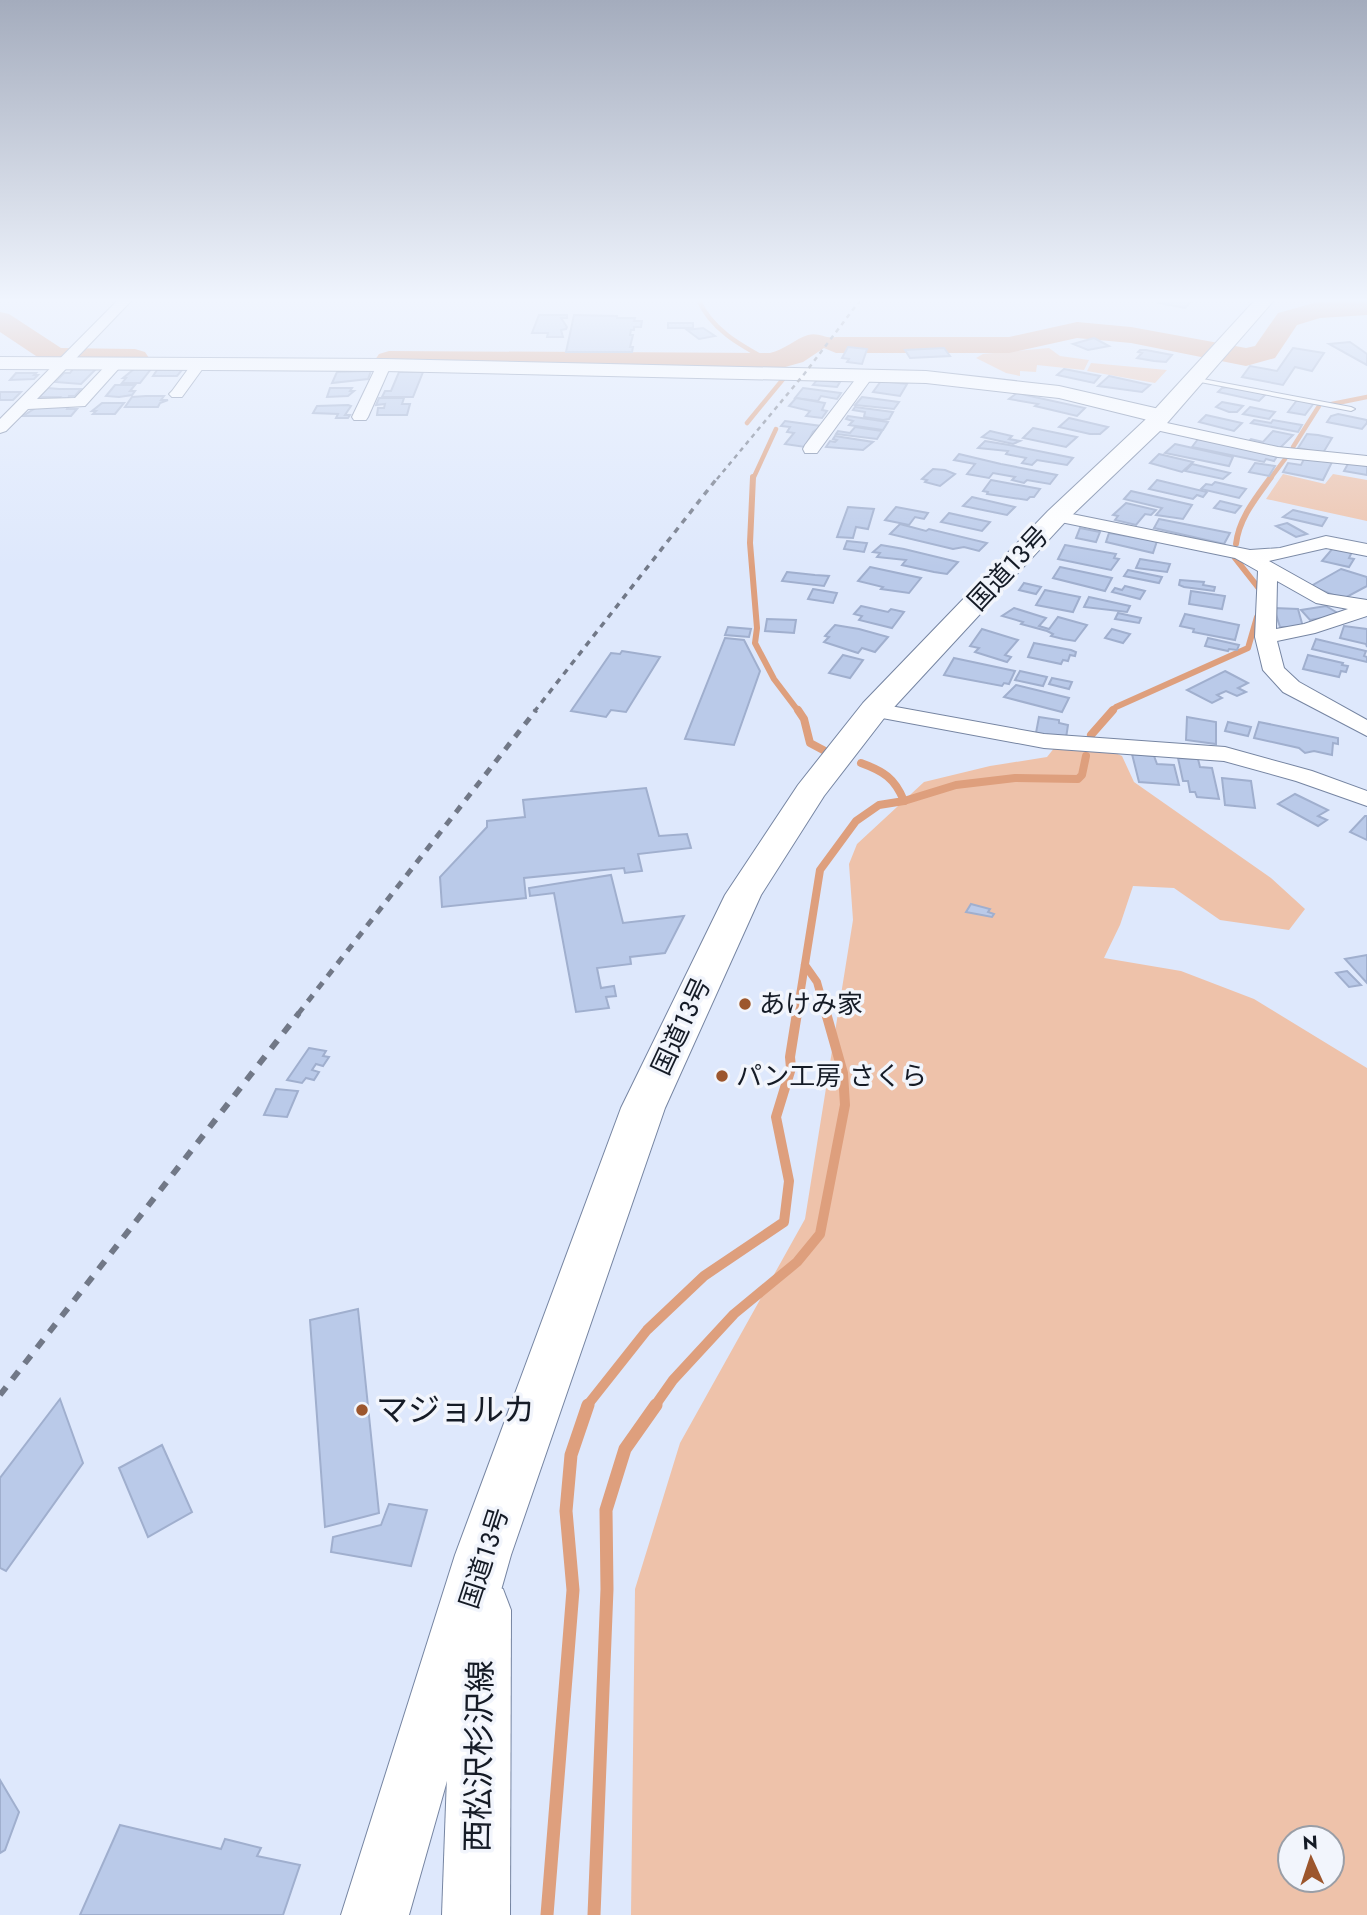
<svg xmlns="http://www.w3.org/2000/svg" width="1367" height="1915" font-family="Jost,'Noto Sans JP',sans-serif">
<rect width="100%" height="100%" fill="#dee8fc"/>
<g fill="#eec2aa" fill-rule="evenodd">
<path d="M1049 348 1060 356 1089 360 1084 370 1037 365 1036 372 1020 371V376L1006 373 976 358 983 354Z"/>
<path d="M1091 363 1167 370 1155 383 1087 371Z"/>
<path d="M1283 474 1325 484 1333 474 1367 480V521L1266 499Z"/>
<path d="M1100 746 1122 756 1134 782 1271 878 1305 909 1289 930 1220 920 1174 888 1133 886 1120 925 1104 958 1181 971 1254 999 1367 1068V1915H631L635 1589 680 1443 805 1219 853 920 849 864 857 844 924 782 990 766 1047 757 1055 747ZM1290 1838H1332V1880H1290Z"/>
</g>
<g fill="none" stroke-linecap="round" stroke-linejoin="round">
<g stroke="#de9f7d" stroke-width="4.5">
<path d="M698 299C712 331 742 346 771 362"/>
<path d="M1332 404 1367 397"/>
<path d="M747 423 784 378"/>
<path d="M1293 447 1319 406"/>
<path d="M753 479 776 429"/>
<path d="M1270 479 1285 459"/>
</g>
<g stroke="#de9f7d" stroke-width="6">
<path d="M753 477 750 543 757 628 755 643 774 679 799 712"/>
<path d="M1236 544C1239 518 1256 498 1271 477"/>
<path d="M1235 558 1261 591 1260 596"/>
<path d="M1111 712 1116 707 1248 648 1257 617"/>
</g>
<g stroke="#de9f7d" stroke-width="8">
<path d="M798 710 804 719 810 743 825 751"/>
<path d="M1091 735 1113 710"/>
<path d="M904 801 956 785 1015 778 1078 779 1082 775 1086 756"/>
<path d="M805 965 817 982 826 1014"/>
<path d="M797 1014 820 870 856 821 879 805 904 801C895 778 883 771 861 763"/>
</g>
<g stroke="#de9f7d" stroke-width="10">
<path d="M586 1407 647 1330 704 1276 784 1222 789 1181 776 1117 791 1068 790 1057 797 1013"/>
<path d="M654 1407 673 1380 734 1314 797 1262 820 1234 845 1105 843 1073 826 1013"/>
</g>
<g stroke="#de9f7d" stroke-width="13">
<path d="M547 1915 573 1590 566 1511 571 1455 588 1405"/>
<path d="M594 1915 607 1589 606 1510 625 1449 656 1405"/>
</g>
<g fill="#de9f7d" fill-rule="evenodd">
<path d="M1367 299V315L1320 318 1297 325 1275 358 1246 366 1131 343 1077 338 1009 353H836L824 348 803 362 771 371 389 369 379 366 375 360 379 354 389 351 770 353C784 350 795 339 808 335 819 332 825 339 836 337H1009L1077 322 1131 327 1246 348 1255 346 1278 313 1318 302Z"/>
<path d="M0 312 9 314 61 348 135 349 145 352 149 358 145 364 135 367 45 362 0 332Z"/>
</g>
</g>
<g fill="#bacae9" stroke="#a0afce" stroke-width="2">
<path d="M1164 299H1180L1192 301 1185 308 1159 303Z"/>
<path d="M539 315H567V318H561L567 327 566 329 561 330 563 337H547L548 333H532Z"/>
<path d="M574 315 617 316V318H635L634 321H642L641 327H634V330H631L630 335H633L630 347H633L632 352H566Z"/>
<rect x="668" y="323" width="25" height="5"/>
<path d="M703 328 715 336 699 339 687 330Z"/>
<path d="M1094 338 1109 346 1088 350 1073 344Z"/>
<path d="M1350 342 1367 354V365L1329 344Z"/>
<path d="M848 347 867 349 862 364 847 362 849 359 842 358Z"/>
<path d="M944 348 950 356 910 358 905 350Z"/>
<path d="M1293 348 1324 353 1312 371 1295 367 1283 385 1242 377 1250 366 1277 371Z"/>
<path d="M1140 350H1146L1172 355 1166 362 1154 361 1137 358 1142 353 1138 352Z"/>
<path d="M73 369H96L81 384 55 382 64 373H70Z"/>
<path d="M134 369H151L140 383H122L126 378H123Z"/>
<path d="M1064 369 1100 376 1094 383 1057 375Z"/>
<path d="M157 370H182L177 376H153Z"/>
<path d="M371 371 368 379 332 383 337 372Z"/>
<path d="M399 372H423L413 397H382L385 391H391Z"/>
<path d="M16 373H36L34 375H38L34 379 10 380Z"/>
<path d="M1109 376 1150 385 1142 392 1098 386Z"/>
<path d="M817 380 840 382 837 387 813 385Z"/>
<path d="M881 381 907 384 900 396 873 392Z"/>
<path d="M115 385H135L130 391H135L132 395 119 397 106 396Z"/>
<path d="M1230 387 1266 394 1259 401 1218 392 1222 388Z"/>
<path d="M48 388 59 389H81L75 396H69L68 400H57L60 397H39Z"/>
<path d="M330 388H352L350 391H354L348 396 327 397Z"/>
<path d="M803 388 841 393 837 399 821 396 818 401 795 398Z"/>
<path d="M0 392H21L13 400H0Z"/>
<path d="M1017 393 1030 396 1085 408 1077 416 1035 406 1038 404 1009 399Z"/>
<path d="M146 396H164L161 400H168L160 403 158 407H125L132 397Z"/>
<path d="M862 397 899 402 894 409 855 405Z"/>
<path d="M379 398H404L402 404H410L407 415H377L378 408H384L385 404 376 405Z"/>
<path d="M796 398 825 403 822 410 827 411 822 418 806 416 810 411 789 406Z"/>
<path d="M1297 400 1314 403 1305 415 1288 412Z"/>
<path d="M1222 402 1243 406 1237 412H1229L1216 407Z"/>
<path d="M102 403H124L115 414H93L96 411H92Z"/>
<path d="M348 405 351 406 345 415H350L348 418H336L338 414 313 413 317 406Z"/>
<path d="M37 407H68L67 409H77L71 416H23Z"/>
<path d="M855 407 893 412 889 419 883 420 864 417 865 412 853 410Z"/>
<path d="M1250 407 1275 412 1269 419 1243 414Z"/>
<path d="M1338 414 1367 420V423L1362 429 1327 422 1331 416Z"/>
<path d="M1206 415 1242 423 1234 431 1199 422Z"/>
<path d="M848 416 888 422 883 430 849 425 853 421 846 419Z"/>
<path d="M1069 418 1108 427 1100 434H1090L1059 427Z"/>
<path d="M1254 420 1271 423 1273 420 1302 425 1298 432 1251 423Z"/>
<path d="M785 421 821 426 813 432 805 447 785 444 794 433 787 432 790 427 781 426Z"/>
<path d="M855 427 882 431 877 439 836 434 838 431 850 433Z"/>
<path d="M1033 428 1077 437 1066 447 1023 438Z"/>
<path d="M990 431 1012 436 1009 439 1020 441 1013 444 982 437Z"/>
<path d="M1273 431 1293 435 1279 449 1248 442 1251 439 1263 442Z"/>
<path d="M1307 434 1318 435 1332 438 1323 453 1298 448Z"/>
<path d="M835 436 873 442 863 450 826 447 830 441 835 442 837 440 833 439Z"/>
<path d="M1198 439 1278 455 1274 461 1266 459 1264 462 1192 447Z"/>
<path d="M985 441 1009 445 1073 458 1067 465 1037 460 1032 465 1022 463 1026 458 1006 454 1008 451 978 448Z"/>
<path d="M1175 444 1233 457 1229 466 1165 453Z"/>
<path d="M959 454 1001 464 1057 475 1050 484 1027 480 1024 483 1012 480 1015 477 993 473 989 478 967 474 975 464 954 460Z"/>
<path d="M1159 454 1193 462 1182 472 1150 463Z"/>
<path d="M1304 459 1332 462 1323 480 1283 472 1288 463 1301 465Z"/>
<path d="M1349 462 1367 466V475L1344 471Z"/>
<path d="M1255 463 1275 466 1269 476 1249 472Z"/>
<path d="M1192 464 1230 473 1223 479 1185 471Z"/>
<path d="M933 469 945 470 955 474 940 486 925 482 927 480 922 479Z"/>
<path d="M991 480 1040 489 1034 497H1030L1027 500 987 494 988 492 983 491Z"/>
<path d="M1157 480 1207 492 1203 497 1197 495 1193 499 1149 489Z"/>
<path d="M1215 482 1246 489 1239 498 1201 489 1206 484 1212 485Z"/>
<path d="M1131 491 1192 505 1183 519 1156 515 1162 508 1124 499Z"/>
<path d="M972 497 1015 507 1007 515 963 506Z"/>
<path d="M1220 501 1241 506 1235 513 1214 508Z"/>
<path d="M1126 503 1156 510 1151 515 1145 514 1136 525 1115 520 1118 516 1113 515Z"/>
<path d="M848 507 874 509 868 529 856 527 853 538 837 537Z"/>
<path d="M896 507 928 513 924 519 915 517 909 525 885 520Z"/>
<path d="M1293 510 1327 518 1322 526 1283 517Z"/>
<path d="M949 513 990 522 982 531 941 522Z"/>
<path d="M1159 519 1230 533 1224 544 1154 528Z"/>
<path d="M1287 523 1307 534 1296 537 1276 526Z"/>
<path d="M900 524 926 531 929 529 987 543 979 551 964 547 953 549 890 534Z"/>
<path d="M1080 528 1100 532 1096 542 1076 538Z"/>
<path d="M1109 533 1157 541 1153 553 1106 542Z"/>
<path d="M847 541 867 543 864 552 844 549Z"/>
<path d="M881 545 904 549 958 562 947 574 934 572 902 565 906 560 877 557 880 553 873 552Z"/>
<path d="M1065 545 1116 554 1114 558 1119 559 1111 570 1058 559Z"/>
<path d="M1333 548 1352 552 1349 558 1354 559 1349 567 1322 561Z"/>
<path d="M1140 559 1170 564 1167 572 1136 568Z"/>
<path d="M870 567 921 578 909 593 881 589 883 587 858 581Z"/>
<path d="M1060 567 1112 578 1105 591 1053 578Z"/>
<path d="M1341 569 1367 577V586L1343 599 1311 586Z"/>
<path d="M1128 570 1162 577 1159 583 1124 576Z"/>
<path d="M787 572 815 575 829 576 824 586 782 581Z"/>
<path d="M1180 580 1204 582 1203 585 1215 587 1214 591 1184 587 1179 585Z"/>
<path d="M1024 583 1041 587 1036 594 1019 590Z"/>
<path d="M1125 586 1145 591 1140 599 1112 592 1115 588 1122 590Z"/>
<path d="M813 589 837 593 833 603 808 599Z"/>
<path d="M1045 590 1080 597 1073 612 1036 605Z"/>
<path d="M1191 591 1225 596 1222 609 1189 604Z"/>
<path d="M1089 597 1130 606 1127 612 1084 607Z"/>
<path d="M861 606 888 612 891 609 904 612 892 628 859 620 862 616 854 614Z"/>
<path d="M1326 606 1341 615 1310 620 1301 610Z"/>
<path d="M1014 608 1046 618 1039 626 1049 629 1058 617 1087 625 1075 641 1063 639 1051 636 1053 634 1047 631 1021 624 1023 622 1002 616Z"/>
<path d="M1274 608 1298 609 1303 627H1280Z"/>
<path d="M1118 613 1141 618 1139 623 1115 619Z"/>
<path d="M1185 614 1239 625 1235 640 1193 632 1194 629 1180 626Z"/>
<path d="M767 619 796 620 794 633 765 631Z"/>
<path d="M835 625 859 629 888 637 875 652 862 648 858 653 824 642 829 637 825 636Z"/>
<path d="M1344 626 1367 629V647L1366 644 1340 638Z"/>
<path d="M728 627 751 629 749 637 725 635Z"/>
<path d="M982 629 1018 640 1005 655 1011 657 1007 662 975 652 979 648 970 646Z"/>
<path d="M1112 629 1130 634 1123 643 1105 638Z"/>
<path d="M725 638 744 640 760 671 734 745 685 739Z"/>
<path d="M1208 638 1239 645 1237 650 1229 649 1228 651 1205 646Z"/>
<path d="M1316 639 1366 651 1364 656 1367 657V662L1312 649Z"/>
<path d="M1034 643 1071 650 1076 652 1075 656 1070 655 1068 661 1063 660 1061 664 1028 657Z"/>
<path d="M622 651 660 657 626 712 611 710 606 717 571 711 611 653 620 654Z"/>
<path d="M843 655 863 660 850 678 829 673Z"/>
<path d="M1308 655 1343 663 1342 665 1348 666 1346 672 1341 671 1339 677 1303 669Z"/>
<path d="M954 658 1015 671 1009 684 1004 683 1002 686 944 675Z"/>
<path d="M1020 671 1047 677 1043 686 1015 680Z"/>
<path d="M1225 671 1248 683 1238 688 1246 692 1237 696 1226 691 1217 695 1222 698 1212 703 1187 690Z"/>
<path d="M1052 678 1072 682 1069 689 1049 684Z"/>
<path d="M1016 685 1069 698 1062 712 1004 697Z"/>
<path d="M1039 717 1059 720V723L1068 725 1066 738 1036 733Z"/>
<path d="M1187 717 1216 722V744L1186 740Z"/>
<path d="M1228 722 1251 727 1248 736 1225 731Z"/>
<path d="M1259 722 1338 738V744L1333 743 1332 755 1314 751 1305 753 1299 748 1254 738Z"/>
<path d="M1132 754 1154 756 1157 764 1174 765 1179 785 1139 782Z"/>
<path d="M1178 758 1198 759 1200 767 1212 768 1219 799 1197 797 1195 792H1190L1188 781H1183Z"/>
<path d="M1222 778 1251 781 1255 808 1225 805Z"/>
<path d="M646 788 659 836 687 834 691 848 638 854 642 871 625 873 624 868 524 878 526 898 442 907 440 877 487 827V821L525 817 523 800Z"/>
<path d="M1295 794 1328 810 1318 816 1327 820 1318 826 1278 804Z"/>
<path d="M1365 816H1367V840L1350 832Z"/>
<path d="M611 875 623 923 684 916 665 953 630 957 631 964 597 968 601 988 614 986 616 996 606 997 609 1008 576 1012 554 893 530 896 529 888Z"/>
<path d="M971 904 990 909 988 912 994 914 992 917 966 912Z"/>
<path d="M1367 955V983L1345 959Z"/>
<path d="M1347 971 1361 985 1349 987 1336 973Z"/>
<path d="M309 1048 326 1051 323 1056 329 1057 323 1066 316 1064 312 1070 319 1072 314 1080 306 1078 302 1083 287 1080Z"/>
<path d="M276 1089 298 1091 287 1117 264 1115Z"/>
<path d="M358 1309 379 1513 325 1527 310 1320Z"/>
<path d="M60 1399 83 1463 6 1571 0 1568V1478Z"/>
<path d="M162 1445 192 1512 148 1537 119 1468Z"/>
<path d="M389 1504 427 1510 411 1566 331 1552 333 1537 381 1525Z"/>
<path d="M0 1780 19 1812 5 1850 0 1853Z"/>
<path d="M120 1825 221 1849 225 1839 261 1848 257 1856 300 1865 283 1915H80Z"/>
</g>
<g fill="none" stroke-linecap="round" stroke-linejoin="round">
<defs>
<path id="lane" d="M1192 377 1351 407 1355 409 1351 411 1195 381H1192Z"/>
<g id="street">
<path d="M119 299H133L37 399 75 398 111 360H121L123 363 121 366 85 406 28 409 6 431 0 433V419Z"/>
<path d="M199 360 206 364 182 397H172L169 394 172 391 194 361Z"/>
<path d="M384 361 391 365 368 417 366 420H354L352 417 377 365Z"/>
<path d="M866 370 874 375 817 453H805L803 449 805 445 861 372Z"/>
<path d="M1153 420 1278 447 1367 456V466L1278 457 1147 428 1145 425Z"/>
<path d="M1057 511 1250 550 1280 548 1326 536 1367 544V556L1326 548 1269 561 1328 594 1367 600V616L1315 633 1277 641 1284 668 1299 682 1367 720V736L1283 692 1263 670 1255 637 1258 571 1235 558 1051 520 1048 516ZM1277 581 1316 603 1348 609 1304 624 1276 629Z"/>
<path d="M874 703 1044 734 1225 747 1312 771 1367 791V806L1296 781 1224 761 1044 748 866 715 863 710 866 705Z"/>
</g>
<g id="secondary">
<path d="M0 357 384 359 926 371 1059 386 1168 411 1171 416 1168 421 1160 423 1059 398 926 383 384 371 0 369Z"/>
<path d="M482 1581 503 1589 511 1610 510 1915H442L453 1610 461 1589Z"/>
</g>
<path id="highway" d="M1256 299H1275L1161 430 1066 521 885 717 824 796 761 895 665 1108 511 1555 409 1915H341L455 1555 621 1108 725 895 798 785 863 703 1048 511 1145 420Z"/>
</defs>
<use href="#lane" stroke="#7685a2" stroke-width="2"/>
<use href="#street" stroke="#7685a2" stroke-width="2"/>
<use href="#secondary" stroke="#7685a2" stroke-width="2"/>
<use href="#highway" stroke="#7685a2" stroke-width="2"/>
<use href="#lane" fill="#fff" fill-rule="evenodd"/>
<use href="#street" fill="#fff" fill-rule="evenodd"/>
<use href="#secondary" fill="#fff" fill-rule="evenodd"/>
<use href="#highway" fill="#fff" fill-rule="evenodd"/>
<path stroke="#717887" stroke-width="2.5" stroke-dasharray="4.5 4.5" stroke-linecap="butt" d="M717 479 805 373 861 299"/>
<path stroke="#717887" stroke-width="3.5" stroke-dasharray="6 6" stroke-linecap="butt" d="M534 712 718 477"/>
<path stroke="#717887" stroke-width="5" stroke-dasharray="8 8" stroke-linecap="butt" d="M298 1014 536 710"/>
<path stroke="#717887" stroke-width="6" stroke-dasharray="10 10" stroke-linecap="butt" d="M0 1395 299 1013"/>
</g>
<linearGradient id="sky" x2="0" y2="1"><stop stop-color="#a4acbd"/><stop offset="0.53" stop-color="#f0f5fe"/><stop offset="1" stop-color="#f0f5fe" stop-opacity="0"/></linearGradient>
<rect width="1367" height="567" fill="url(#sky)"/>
<g fill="#9c562d" stroke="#f2f5fc" stroke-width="2.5">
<circle cx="745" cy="1004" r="7"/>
<circle cx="722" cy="1076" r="7"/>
<circle cx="362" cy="1410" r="7"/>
</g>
<g text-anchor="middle" stroke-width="7" stroke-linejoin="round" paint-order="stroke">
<g font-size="26" fill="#151b26" stroke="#f2f5fc">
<text transform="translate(1008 568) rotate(-47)" y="9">国道13号</text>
<text transform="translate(681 1026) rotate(-65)" y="9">国道13号</text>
<text transform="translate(484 1558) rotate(-72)" y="9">国道13号</text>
</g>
<g font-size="26" fill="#151b26" stroke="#f2f5fc" text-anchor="start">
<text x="759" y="1013">あけみ家</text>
<text x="736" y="1085">パン工房 さくら</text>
</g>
<g font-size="32" fill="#151b26" stroke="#f2f5fc" text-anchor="start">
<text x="376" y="1421">マジョルカ</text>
</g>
<g font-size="32" fill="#151b26" stroke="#f2f5fc">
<text transform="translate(479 1756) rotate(-89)" y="11">西松沢杉沢線</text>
</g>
</g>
<g transform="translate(1311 1859) rotate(357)"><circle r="33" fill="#f2f5fc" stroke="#9a9ea6" stroke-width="2"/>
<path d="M0-5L12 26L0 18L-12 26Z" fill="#9c562d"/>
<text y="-10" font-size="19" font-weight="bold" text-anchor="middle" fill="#151b26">N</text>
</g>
</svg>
